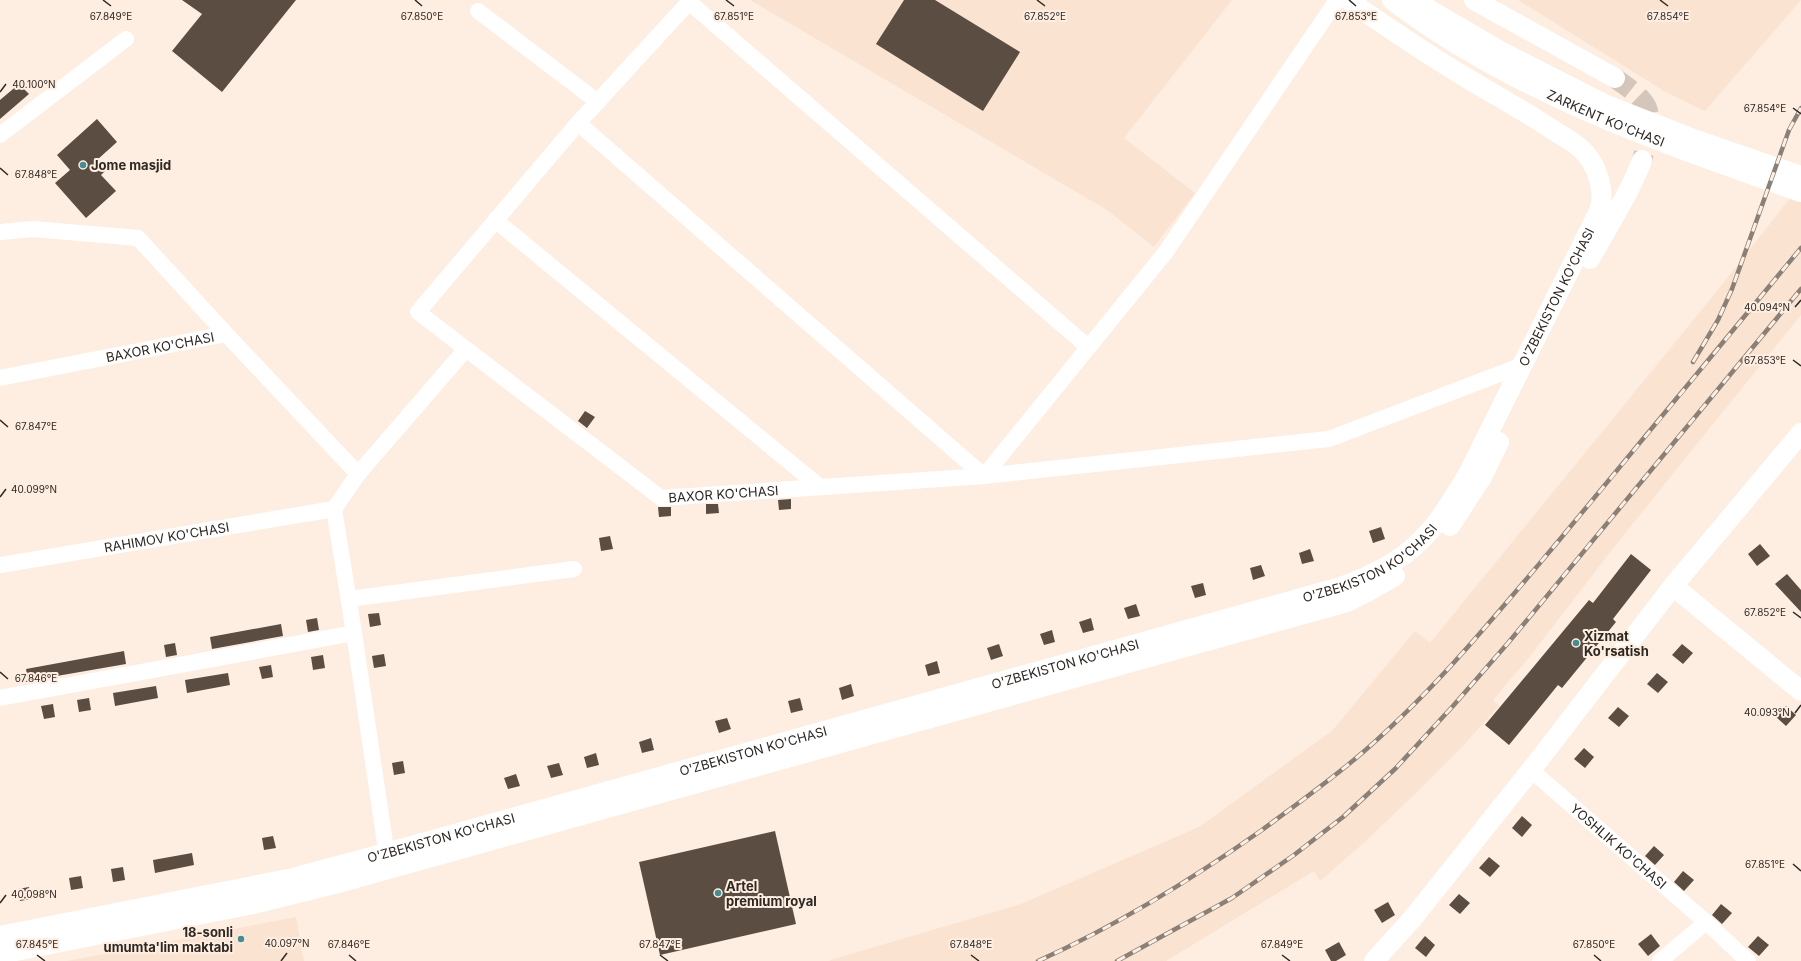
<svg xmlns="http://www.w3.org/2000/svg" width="1801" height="961" font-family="Inter,sans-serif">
<rect width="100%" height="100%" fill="#feeee1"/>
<g fill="#fae3d0">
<path d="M750 0H1232L1124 138 1195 193 1154 247 1107 210Z"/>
<path d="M1518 0H1801L1705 111 1664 91Z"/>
<path d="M1794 193 1801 196V315L1618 542 1527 660 1493 700 1499 706 1461 748 1422 787 1366 841 1320 881 1314 871 1166 961H830V960L1021 904 1199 827 1332 731 1415 631 1430 643 1717 291Z"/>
<path d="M296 917 304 961H67Z"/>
</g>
<g fill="#5b4d42">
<path d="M182 0H296L222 92 172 51 202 14Z"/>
<path d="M904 0H935L1020 52 983 111 876 44Z"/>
<path d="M19 84 29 94 0 119V100Z"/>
<path d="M97 119 117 142 97 160 106 170 101 175 116 191 86 218 55 183 70 170 57 155Z"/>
<path d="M585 411 595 417 587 428 578 421Z"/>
<path d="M791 499V509L779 510 778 500Z"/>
<path d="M706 504H718L719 513 706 514Z"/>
<path d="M658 507H671V516L659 517Z"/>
<path d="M1381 527 1385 539 1373 543 1369 531Z"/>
<path d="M610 536 613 549 601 551 599 538Z"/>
<path d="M1760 544 1770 556 1757 566 1748 554Z"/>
<path d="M1310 549 1314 561 1302 564 1299 553Z"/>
<path d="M1631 554 1651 570 1613 619 1616 622 1562 688 1558 685 1509 745 1485 725 1589 600 1593 603Z"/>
<path d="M1261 565 1265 576 1253 580 1250 568Z"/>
<path d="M1787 574 1801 590V612L1775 584Z"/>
<path d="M1203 583 1206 595 1195 598 1191 586Z"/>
<path d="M1136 604 1140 616 1128 619 1124 608Z"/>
<path d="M379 613 381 625 370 627 368 614Z"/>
<path d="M317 618 319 630 308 632 306 620Z"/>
<path d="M1091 618 1094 630 1083 633 1079 622Z"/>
<path d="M281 624 283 636 212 649 210 637Z"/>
<path d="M1052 630 1055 642 1044 645 1040 634Z"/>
<path d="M175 643 177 655 166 657 164 645Z"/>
<path d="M999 644 1003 656 991 660 987 648Z"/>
<path d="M1682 644 1693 653 1683 664 1672 655Z"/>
<path d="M124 651 126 664 28 681 26 669Z"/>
<path d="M384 654 386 666 374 668 372 656Z"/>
<path d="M323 655 325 668 313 670 311 657Z"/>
<path d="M937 661 940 673 928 676 925 665Z"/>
<path d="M271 665 273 677 262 679 259 667Z"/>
<path d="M228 673 230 685 187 693 185 680Z"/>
<path d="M1657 673 1668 682 1658 693 1647 684Z"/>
<path d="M851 684 854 696 842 700 839 688Z"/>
<path d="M156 686 158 698 115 706 113 693Z"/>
<path d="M89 698 91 710 79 712 77 700Z"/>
<path d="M800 698 803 710 791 713 788 701Z"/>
<path d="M53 704 55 717 44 719 41 706Z"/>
<path d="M1786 706 1796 715 1786 726 1776 717Z"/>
<path d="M1618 707 1629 716 1619 727 1608 718Z"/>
<path d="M727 718 731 729 719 733 715 721Z"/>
<path d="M651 738 654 750 642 753 639 742Z"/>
<path d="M1584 748 1594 757 1585 768 1574 759Z"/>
<path d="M596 753 599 765 587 768 584 757Z"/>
<path d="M403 761 405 773 394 775 392 763Z"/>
<path d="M559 763 563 775 551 778 547 766Z"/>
<path d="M516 774 520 786 508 789 504 778Z"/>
<path d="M1522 816 1532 825 1522 837 1512 828Z"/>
<path d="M775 831 796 924 660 955 639 862Z"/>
<path d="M273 836 276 848 264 850 262 838Z"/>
<path d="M1654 846 1664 855 1655 865 1645 856Z"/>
<path d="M192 853 194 865 155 873 153 860Z"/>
<path d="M1489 857 1500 866 1490 877 1479 868Z"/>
<path d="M123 867 125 880 113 882 111 869Z"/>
<path d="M1683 871 1694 880 1684 891 1674 882Z"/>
<path d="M81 876 83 888 71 890 69 878Z"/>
<path d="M29 887 31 899 20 901 18 889Z"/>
<path d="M1459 894 1470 903 1460 914 1449 905Z"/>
<path d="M1388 902 1395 915 1382 923 1374 910Z"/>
<path d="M1721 904 1732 913 1722 924 1712 915Z"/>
<path d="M1651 934 1660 946 1648 956 1638 944Z"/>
<path d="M1425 936 1435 945 1426 957 1415 948Z"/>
<path d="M1758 936 1769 945 1759 956 1748 947Z"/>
<path d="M1339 942 1346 955 1336 961H1331L1325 950Z"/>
</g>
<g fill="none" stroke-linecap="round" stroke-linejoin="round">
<path stroke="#d4c6bb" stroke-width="20" stroke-dasharray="20 10" stroke-linecap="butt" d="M1615 78C1624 85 1634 91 1642 100 1656 115 1647 142 1642 160"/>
<g stroke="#fff" stroke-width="16">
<path d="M478 11 598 102"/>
<path d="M0 135 126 39"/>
<path d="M495 220 820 487"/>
<path d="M0 232 33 229 138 238 226 334"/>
<path d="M1088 347 689 2 578 123 984 476 1329 439 1523 365"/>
<path id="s1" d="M466 349 661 498 984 476 1165 253 1337 0"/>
<path id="s2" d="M0 378 226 334 358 474 334 509"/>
<path d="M358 474 466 349 418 312 578 123"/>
<path d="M334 509 354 633 385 843 390 852"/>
<path id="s3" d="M0 565 334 509"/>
<path d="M349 599 574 569"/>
<path d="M0 698 354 633"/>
<path id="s4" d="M1531 770 1706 922"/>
<path d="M1660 961 1706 922 1748 961"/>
</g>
<g stroke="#fff" stroke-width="20">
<path id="s5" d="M1392 0C1513 92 1659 142 1801 192"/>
<path d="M1417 0 1428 9 1500 51 1604 104 1696 140 1801 176"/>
<path d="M1474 0 1615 78"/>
<path d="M1590 259C1608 226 1629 195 1642 160"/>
<path d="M1450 526 1482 477 1499 442"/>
<path d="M1673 586 1801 691"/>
<path id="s6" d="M0 936 293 878 390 852 1341 587C1368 577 1397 564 1418 543 1439 524 1453 498 1468 474L1598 213C1607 193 1597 163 1581 149 1574 142 1564 137 1556 132 1528 113 1499 97 1470 80 1434 59 1399 35 1365 12L1349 0"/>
<path d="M0 954 253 904 334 884 1347 602 1367 592 1395 576"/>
<path d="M1374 961 1412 919 1531 770 1673 586 1801 433"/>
</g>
<defs>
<g id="rail">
<path d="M1693 362 1718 320 1732 289 1789 130 1801 108"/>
<path d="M1038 961C1118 925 1191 880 1262 830 1293 807 1325 784 1355 759 1432 694 1496 615 1561 538 1641 442 1721 345 1801 248"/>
<path d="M1117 961 1232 898 1294 855 1343 817 1395 769 1453 706 1508 643 1801 289"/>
</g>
</defs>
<use href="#rail" stroke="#8a8077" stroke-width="4.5"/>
<use href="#rail" stroke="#feeee1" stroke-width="3" stroke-dasharray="9" stroke-linecap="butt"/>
</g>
<path fill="none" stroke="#2e2823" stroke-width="1.5" d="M103 0 111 6M415 0 422 6M726 0 734 6M1037 0 1045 6M1349 0 1356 6M1660 0 1668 6M0 92 6 84M1793 108 1801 114M0 168 8 175M1795 307 1801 300M1793 360 1801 366M0 420 8 427M0 497 6 489M1793 612 1801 618M0 672 8 679M1795 713 1801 705M1793 864 1801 871M0 903 6 895M37 955 45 961M349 955 356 961M660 955 668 961M971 955 979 961M1282 955 1290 961M1594 955 1601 961M281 961 287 953"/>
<g fill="#458d92" stroke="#feeee1" stroke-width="1.5">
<circle cx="83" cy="165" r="4"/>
<circle cx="1576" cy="643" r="4"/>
<circle cx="718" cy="893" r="4"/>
<circle cx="241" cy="939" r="4"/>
</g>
<g text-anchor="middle" stroke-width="4" stroke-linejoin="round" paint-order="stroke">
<g font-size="13" fill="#2e2823" stroke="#feeee1">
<text dy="5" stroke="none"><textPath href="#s5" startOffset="245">ZARKENT KO'CHASI</textPath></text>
<text dy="5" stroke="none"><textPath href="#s6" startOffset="1759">O'ZBEKISTON KO'CHASI</textPath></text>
<text dy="5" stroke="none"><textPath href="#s2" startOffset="163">BAXOR KO'CHASI</textPath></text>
<text dy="5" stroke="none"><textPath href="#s1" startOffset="308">BAXOR KO'CHASI</textPath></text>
<text dy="5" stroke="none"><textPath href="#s3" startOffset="169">RAHIMOV KO'CHASI</textPath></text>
<text dy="5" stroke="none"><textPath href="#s6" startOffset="1423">O'ZBEKISTON KO'CHASI</textPath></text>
<text dy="5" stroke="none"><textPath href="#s6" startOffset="1100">O'ZBEKISTON KO'CHASI</textPath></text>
<text dy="5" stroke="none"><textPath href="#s6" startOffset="776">O'ZBEKISTON KO'CHASI</textPath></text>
<text dy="5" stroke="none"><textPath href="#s6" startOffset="452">O'ZBEKISTON KO'CHASI</textPath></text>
<text dy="5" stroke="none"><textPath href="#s4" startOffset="116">YOSHLIK KO'CHASI</textPath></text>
</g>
<g font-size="13" font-weight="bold" fill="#2e2823" stroke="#feeee1" text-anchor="start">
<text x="91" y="170">Jome masjid</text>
<text x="1584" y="641">Xizmat<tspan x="1584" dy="15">Ko'rsatish</tspan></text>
<text x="726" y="891">Artel<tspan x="726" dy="15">premium royal</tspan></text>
<text x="233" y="937" text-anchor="end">18-sonli<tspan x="233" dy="15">umumta'lim maktabi</tspan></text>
</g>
</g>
<g font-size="10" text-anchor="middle" fill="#2e2823" stroke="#feeee1" stroke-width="4" stroke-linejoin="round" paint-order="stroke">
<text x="111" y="20">67.849°E</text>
<text x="422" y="20">67.850°E</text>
<text x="734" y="20">67.851°E</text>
<text x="1045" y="20">67.852°E</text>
<text x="1356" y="20">67.853°E</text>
<text x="1668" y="20">67.854°E</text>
<text x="34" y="88">40.100°N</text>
<text x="1765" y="112">67.854°E</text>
<text x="36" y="178">67.848°E</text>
<text x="1767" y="311">40.094°N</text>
<text x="1765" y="364">67.853°E</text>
<text x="36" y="430">67.847°E</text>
<text x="34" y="493">40.099°N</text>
<text x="1765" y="616">67.852°E</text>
<text x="36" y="682">67.846°E</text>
<text x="1767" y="716">40.093°N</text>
<text x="1765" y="868">67.851°E</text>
<text x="34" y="898">40.098°N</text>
<text x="287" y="947">40.097°N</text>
<text x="37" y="948">67.845°E</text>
<text x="349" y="948">67.846°E</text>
<text x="660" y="948">67.847°E</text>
<text x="971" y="948">67.848°E</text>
<text x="1282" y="948">67.849°E</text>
<text x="1594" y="948">67.850°E</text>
</g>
</svg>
